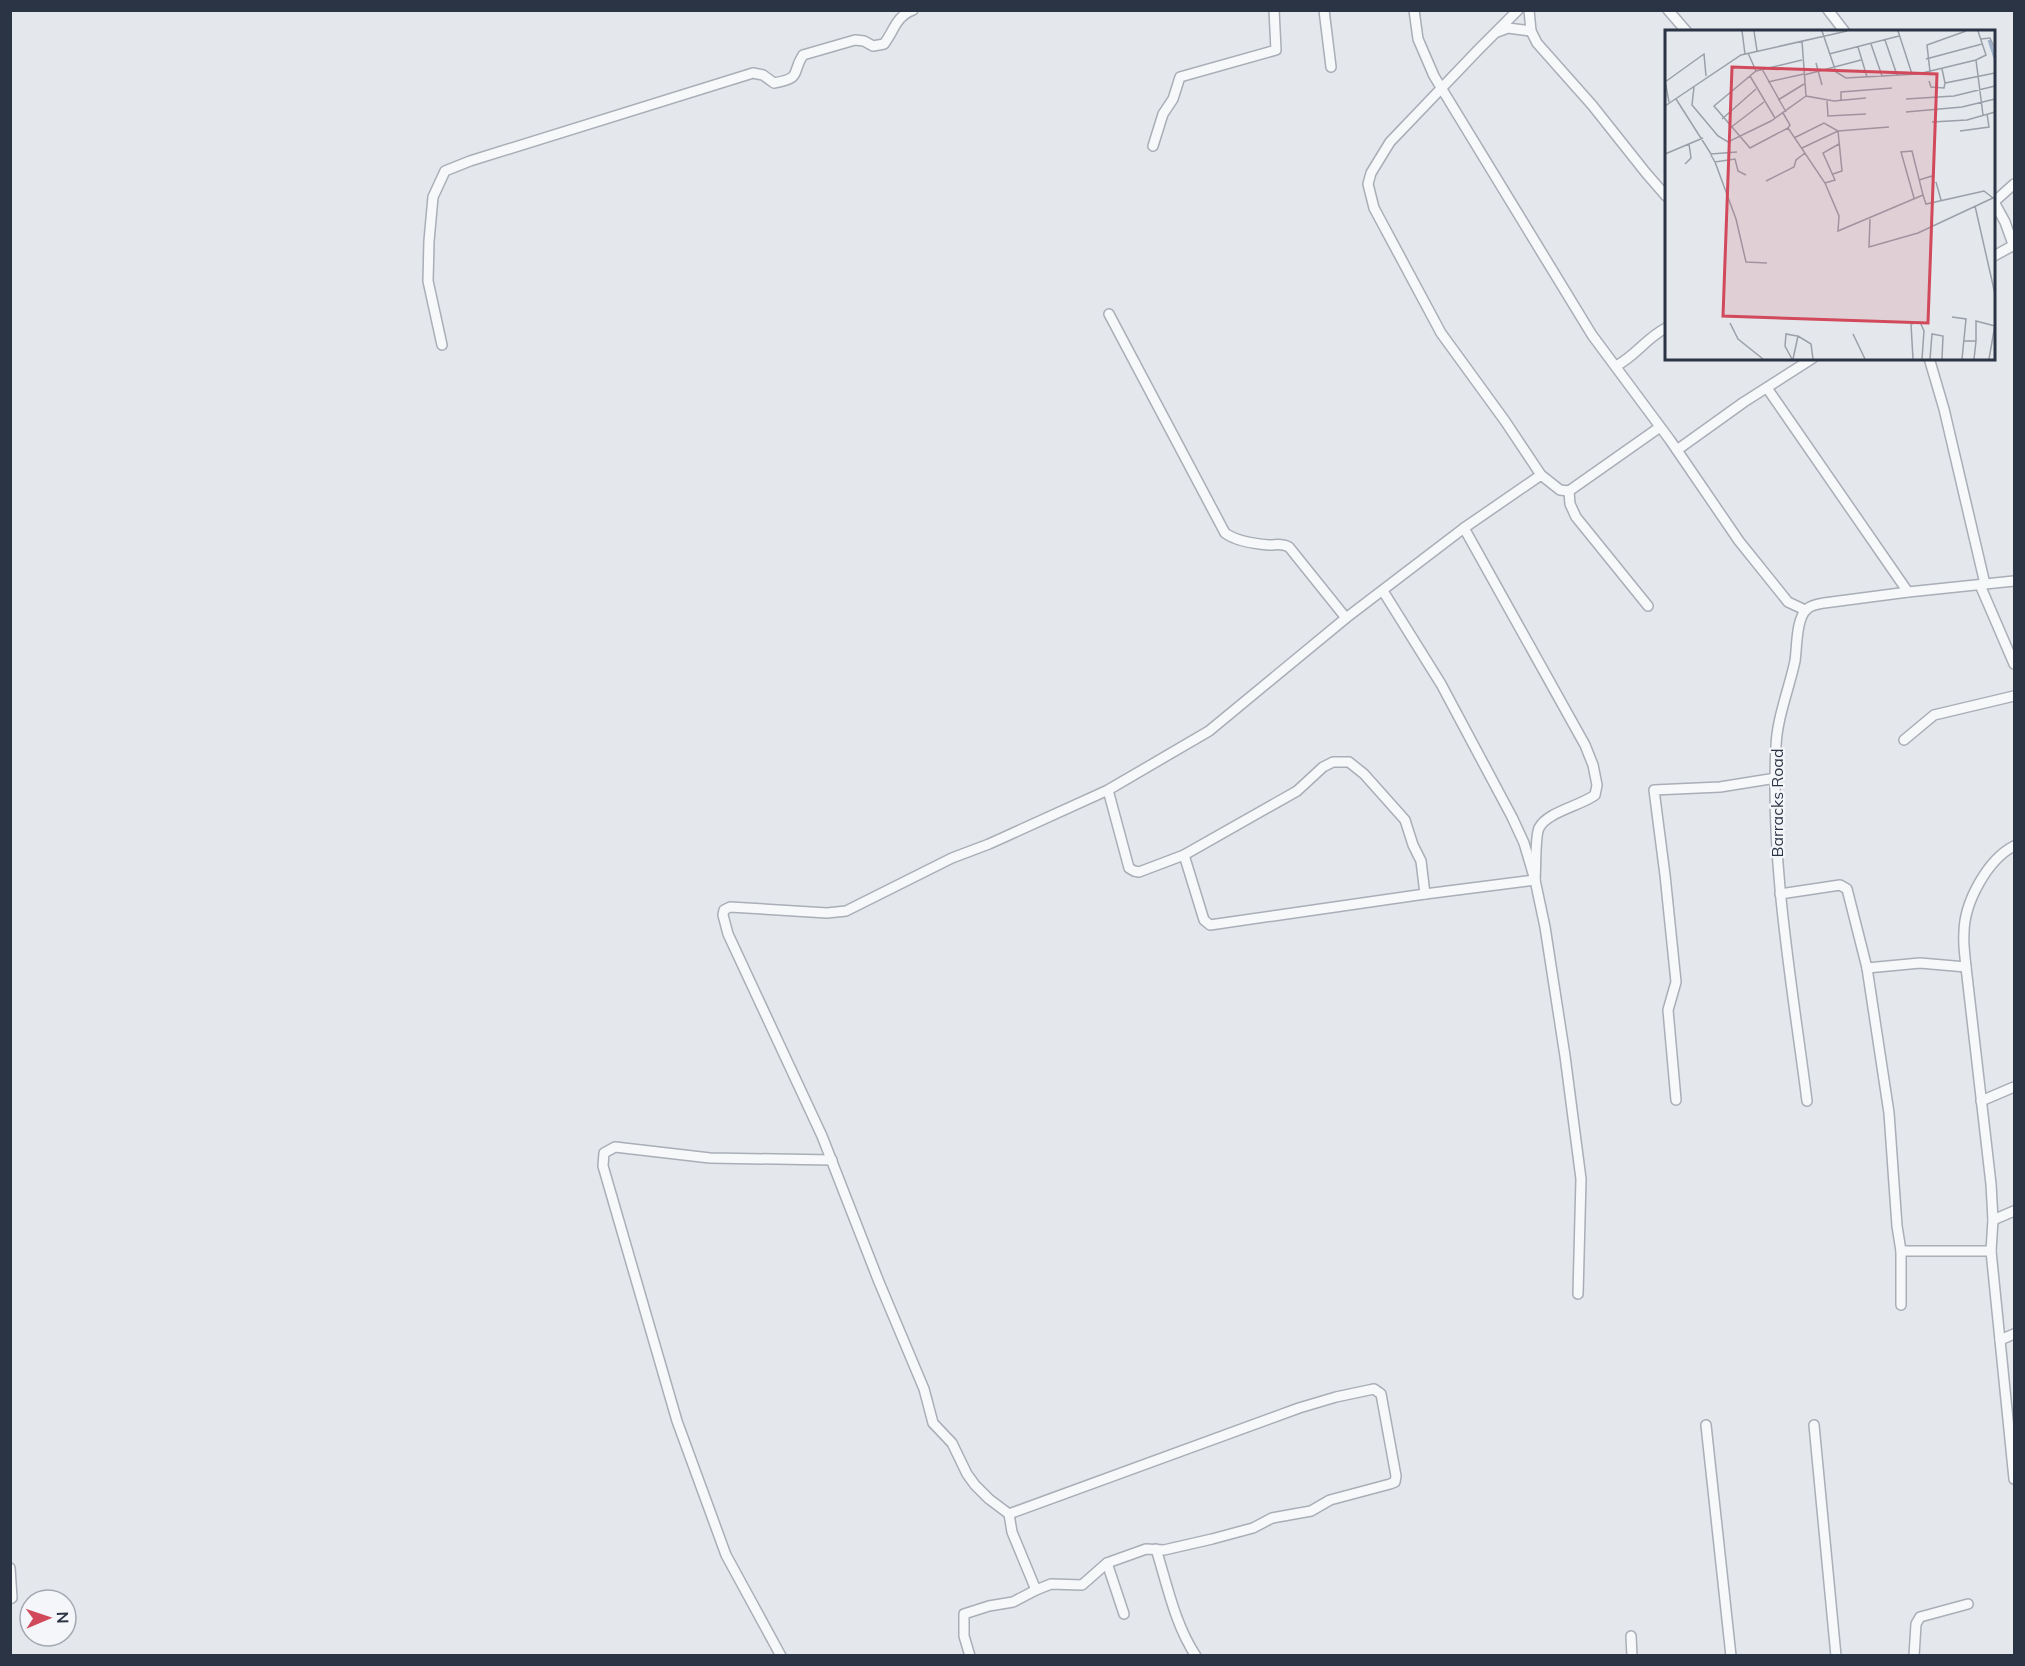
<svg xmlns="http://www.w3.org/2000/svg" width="2025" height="1666" font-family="Mulish,sans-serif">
<rect width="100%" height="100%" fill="#e4e7ec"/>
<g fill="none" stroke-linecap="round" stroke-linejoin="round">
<defs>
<g id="minor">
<path d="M1324 10 1331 67"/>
<path d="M1414 10 1418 39 1434 76 1592 335 1670 440 1739 541 1788 602 1805 610"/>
<path d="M1518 10 1479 49 1390 142 1371 173 1368 184 1374 208 1441 333 1505 421 1541 475"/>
<path d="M1529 10 1531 31 1537 43 1592 105 1646 173 1666 196"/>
<path d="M1668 10 1687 32"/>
<path d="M1828 10 1845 32"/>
<path d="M1497 32 1508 28 1531 31"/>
<path d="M1153 146 1163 114 1173 99 1180 77 1276 50 1274 10"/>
<path d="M1994 202 2005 222 2014 247"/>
<path d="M1994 202 2014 184"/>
<path d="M1994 256 2014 245"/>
<path d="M1109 314 1225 533C1236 541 1256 544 1269 545 1277 545 1281 543 1289 547L1346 618"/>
<path d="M442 345 428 281 429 241 433 197 445 171 470 161 753 73 763 75 774 83C803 78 791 73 803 55L855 40 864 41 873 46 884 44C894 31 896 16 913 10"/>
<path d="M1929 358 1944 409 1985 584"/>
<path d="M1616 366C1637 355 1646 338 1666 328"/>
<path d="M1767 388 1908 592"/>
<path d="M1677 450 1744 402 1813 358"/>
<path d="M1569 491 1570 504 1576 517 1648 606"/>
<path d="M1980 585 2014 664"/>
<path d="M1383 591 1441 684 1512 817 1524 843 1535 880 1545 927 1565 1056 1581 1179 1578 1294"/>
<path d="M1904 740 1934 715 2014 696"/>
<path d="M1108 790 1129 868 1134 871 1139 872 1184 855 1297 791 1323 767 1333 762H1349L1364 774 1405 820 1413 845 1421 861 1425 894"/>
<path d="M2014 846C1987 860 1964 903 1964 933 1963 944 1965 956 1966 967L1991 1184 1993 1220 1991 1251 2014 1479"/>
<path d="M1184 855 1204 920 1210 925 1425 894 1535 880C1536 869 1535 836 1539 828 1547 812 1580 806 1595 795L1597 785 1593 765 1585 745 1464 528"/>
<path d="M1780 894 1840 885 1847 889 1867 968 1889 1113 1897 1226 1901 1251V1305"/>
<path d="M1867 968 1920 963 1966 967"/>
<path d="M1676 1100 1668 1010 1676 982 1665 875 1654 790 1720 787 1776 778"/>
<path d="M1807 1101C1792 983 1770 865 1776 746 1777 718 1789 689 1795 661 1797 648 1796 618 1807 609 1811 605 1818 604 1824 603L1908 592 2014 581"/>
<path d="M1981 1101 2014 1087"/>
<path d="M1993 1220 2014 1211"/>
<path d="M1901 1251H1991"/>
<path d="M2000 1340 2014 1334"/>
<path d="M1706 1425 1731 1656"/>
<path d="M1814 1425 1836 1656"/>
<path d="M1009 1514 1299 1408 1336 1397 1369 1390 1374 1389 1381 1394 1396 1476 1395 1482 1390 1484 1330 1500 1311 1511 1272 1518 1253 1528 1212 1539 1164 1550 1146 1549 1107 1563 1082 1585 1051 1584 1036 1590 1012 1532 1009 1514 989 1499 975 1485 967 1474 952 1443 933 1423 924 1389 879 1282 822 1136 728 934 723 915 724 910 730 907 827 913 846 911 952 858 989 844 1108 790 1209 731 1346 618 1464 528 1541 475 1560 490 1569 491 1660 427"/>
<path d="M1156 1549C1167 1584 1175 1625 1196 1656"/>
<path d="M1107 1563 1124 1614"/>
<path d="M10 1568 12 1598 10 1599"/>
<path d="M1631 1636 1632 1656"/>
<path d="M781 1656 726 1555 677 1421 603 1166 604 1153 615 1147 710 1158 832 1160"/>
<path d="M970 1656 964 1636V1614L989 1606 1013 1602 1036 1590"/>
<path d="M1914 1656 1916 1624 1920 1617 1968 1604"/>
</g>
</defs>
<use href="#minor" stroke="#a9aeb7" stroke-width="12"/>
<use href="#minor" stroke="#f7f8fa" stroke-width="9"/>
</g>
<g text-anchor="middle" stroke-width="4.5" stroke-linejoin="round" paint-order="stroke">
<g font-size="16" fill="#2b3445" stroke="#f4f6f9">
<text transform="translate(1777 803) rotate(-90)" y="6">Barracks Road</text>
</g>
</g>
<g transform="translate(1665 30)">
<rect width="330" height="330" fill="#e4e7ec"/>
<path fill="none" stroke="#9fb4cc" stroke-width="3" d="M324 10 330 28"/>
<path fill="none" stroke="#9a9fa9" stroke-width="1.5" d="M77 1 80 24M89 1 92 21M157 1 171 42 181 48 253 44 311 30 321 25 313 1M233 1 247 44M316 9 325 8 330 19M220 10 232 45M137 11 141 66 169 71 201 68M206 14 217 46M193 17 202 47M83 23 91 41M164 24 234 6M261 29 317 14M311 30 318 85M151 33 157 55M97 39 121 82M277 39 280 53 330 43M265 42 262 15 301 1M139 45 196 30M85 46 110 88M0 51 4 72M264 51 266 57 279 58 280 53M0 52 39 24 41 46M103 52 139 44M29 57 27 75 53 106 63 112 106 91 141 66M11 69 46 124 72 122M241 69 289 66 330 56M113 70 139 54M162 71 163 86 201 84M176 71V62L227 58M0 76 76 25 182 1M241 82 297 77 330 69M118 83 125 95 123 98 160 153 174 186 173 201 258 165 247 121 236 122 249 168M57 89 91 59M267 92 302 90 330 82M65 98 99 72M123 98 85 118 49 76 91 41 137 30M295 101 324 97 322 84M129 108 159 93 173 101 177 141 168 144M137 118 173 101 224 97M0 124 38 108M46 125 50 132 70 129 73 141 81 145M50 132 71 189 81 232 102 233M20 134 26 128 24 114M254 150 267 146 269 153M101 151 129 137 131 130 140 123M271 152 276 170M160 153 170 150 158 123 174 114M258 165 261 174 319 161 328 168M310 176 330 264M205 189 204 217 253 203 330 167M287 287 301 289 297 329M65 293 73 309 98 329M188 304 200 329M299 311H311V291L330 296M127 329 120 316 121 304 132 306M128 329 133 306 146 314 148 329M248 329 246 294 255 292 259 301 257 329M265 329 267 304 278 306 277 329M309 329 311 311M324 329 330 295"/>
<path fill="#d1495b" fill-opacity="0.15" stroke="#d1495b" stroke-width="3" d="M67 37 272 44 263 293 58 286Z"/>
<rect width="330" height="330" fill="none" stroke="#2b3445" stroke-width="3"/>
</g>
<rect width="2025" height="1666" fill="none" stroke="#2b3445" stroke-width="24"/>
<g transform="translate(48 1618) rotate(88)"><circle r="28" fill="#f4f6f9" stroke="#a4a8b1" stroke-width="1.5"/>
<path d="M0-4.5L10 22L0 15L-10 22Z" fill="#d1495b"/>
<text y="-9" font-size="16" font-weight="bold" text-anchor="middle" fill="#2b3445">N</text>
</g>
</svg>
